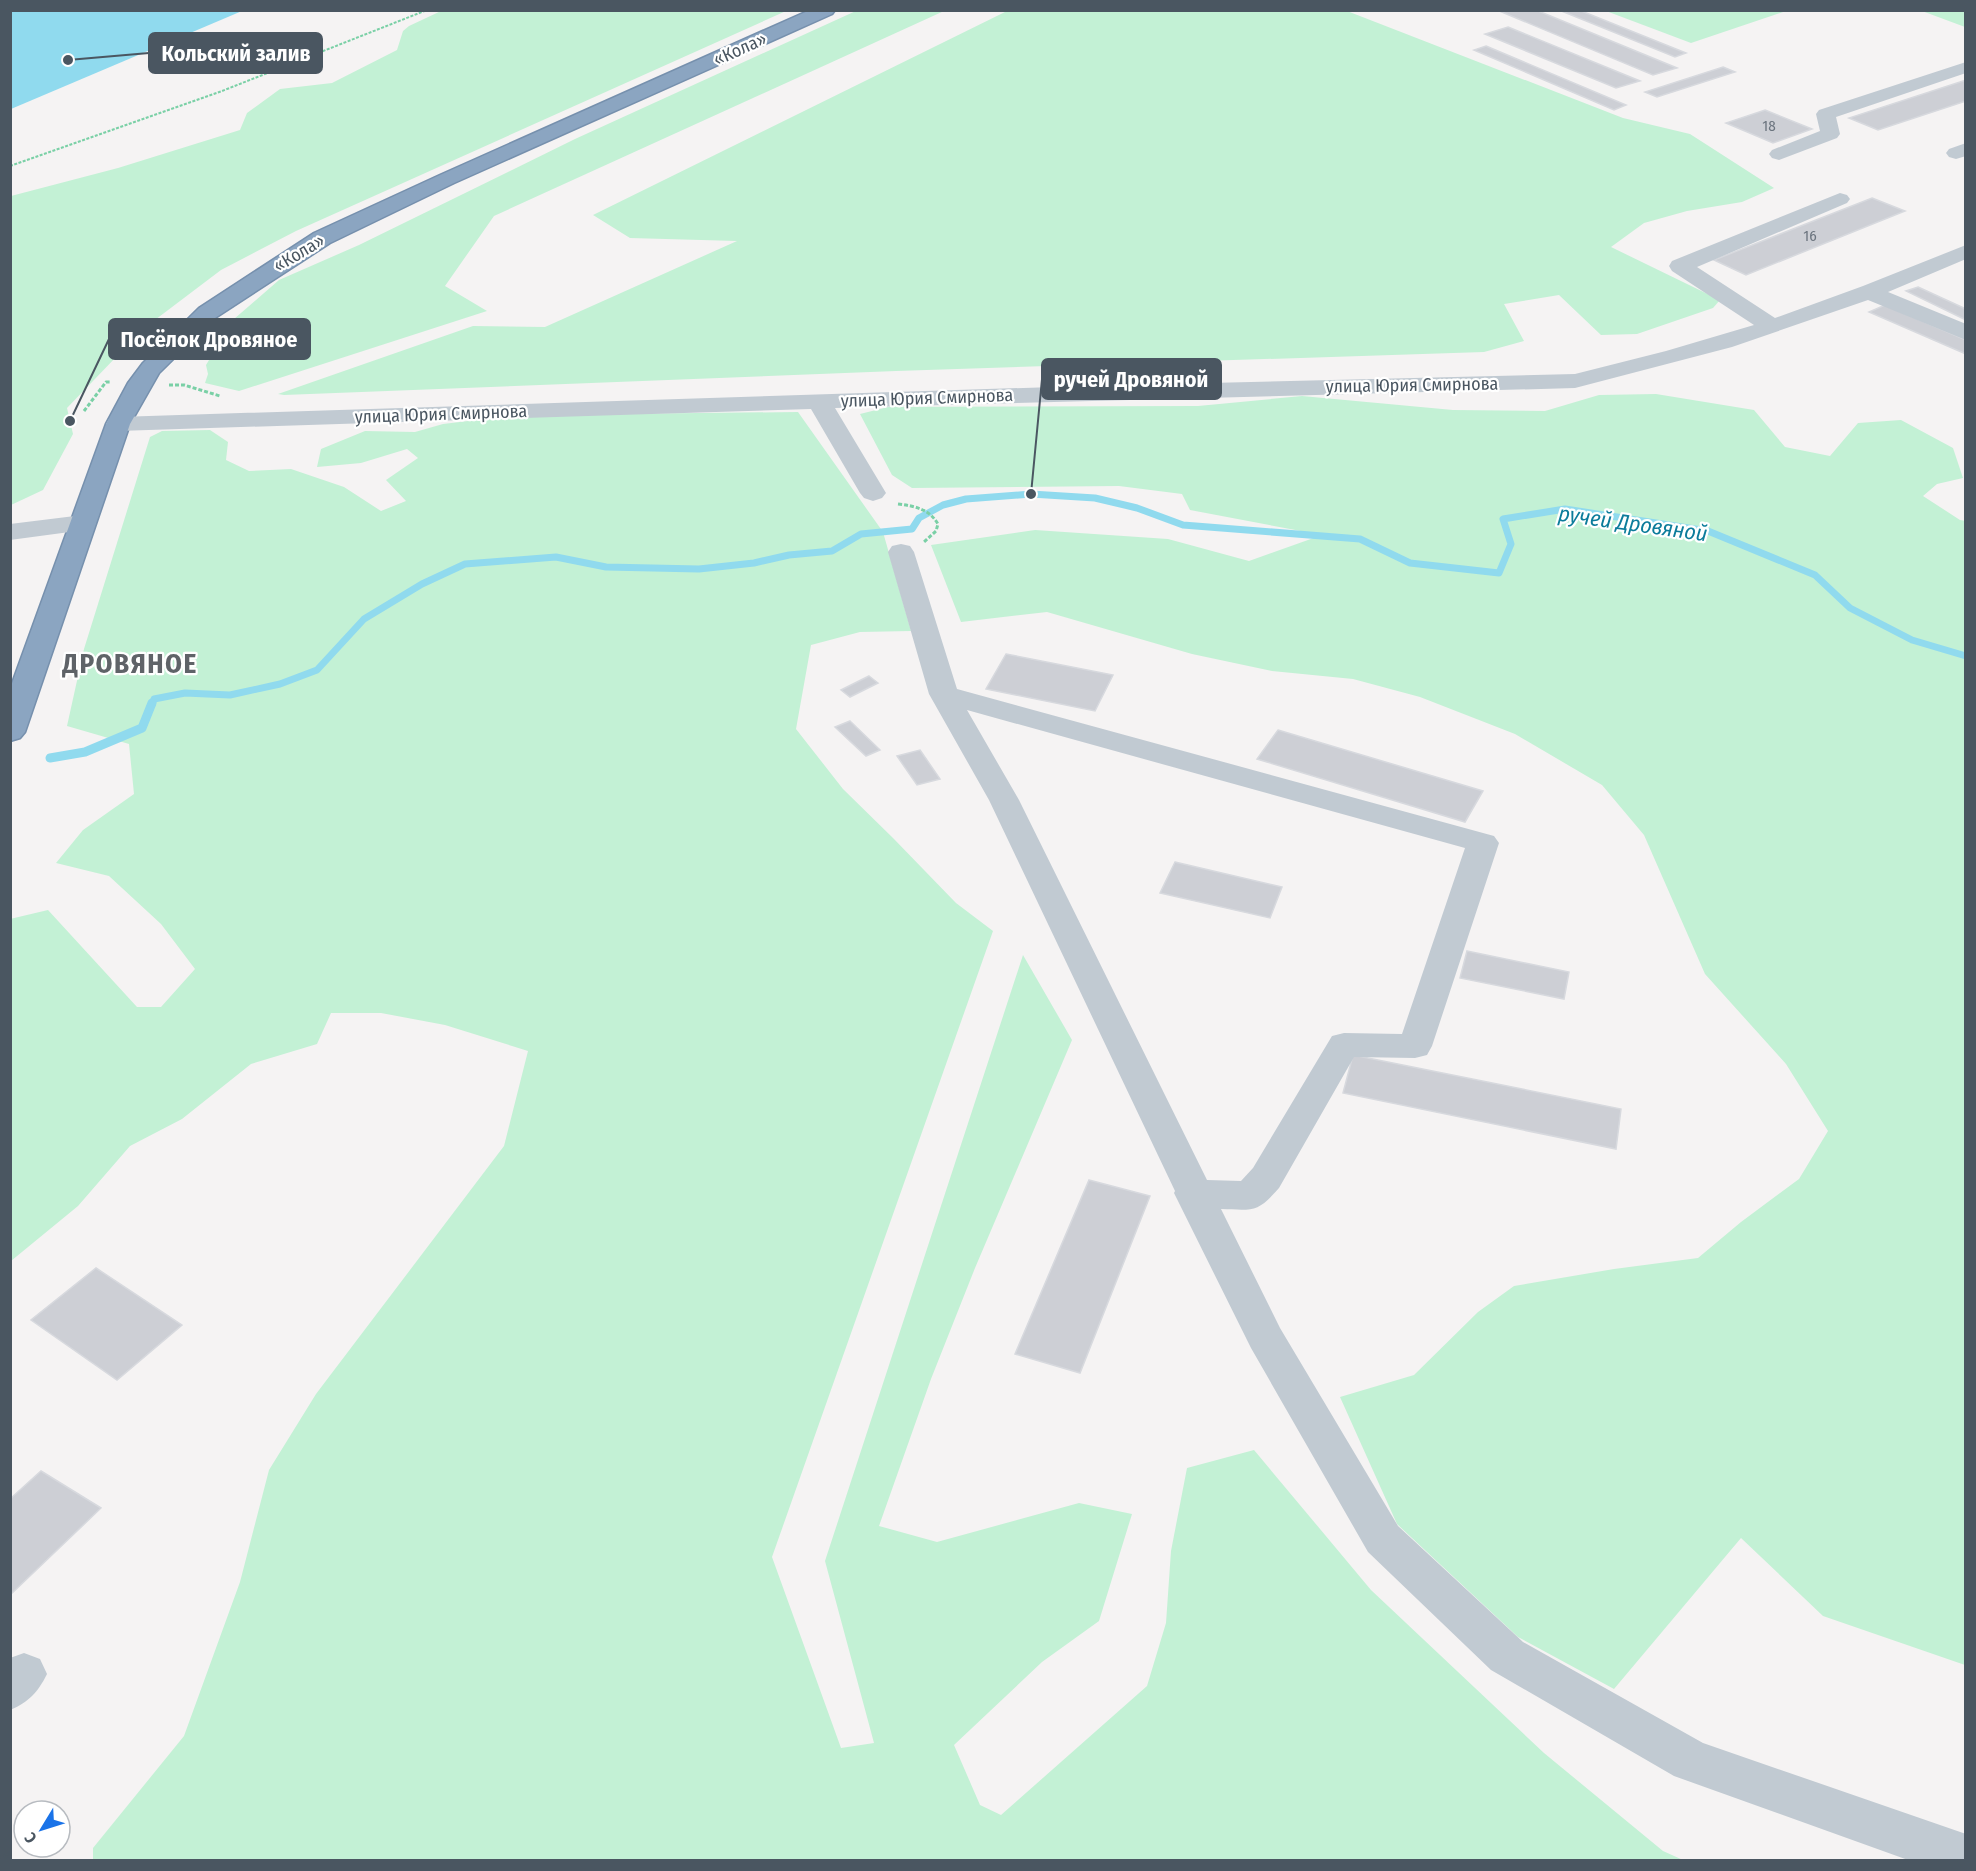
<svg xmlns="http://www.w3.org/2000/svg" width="1976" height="1871" font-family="'Fira Sans Condensed',sans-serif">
<rect width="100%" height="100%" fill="#f5f3f3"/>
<g fill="#c3f1d5">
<path d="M858 10 944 11 494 216 445 286 487 311 239 391 205 383 208 374 206 365 234 319 279 280 359 245 575 139Z"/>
<path d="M461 11H786L296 231 221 270 143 329 67 408 73 434 43 490 11 505V196L118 168 240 130 247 113 280 89 332 83 397 50 403 31 409 26 441 11Z"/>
<path d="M1007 11H1347L1623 118 1690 134 1774 188 1742 202 1687 211 1644 223 1611 247 1720 300 1713 308 1637 334 1601 335 1559 295 1504 304 1524 341 1484 352 896 371 284 395 278 394 473 326 545 327 737 241 630 238 593 215Z"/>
<path d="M1606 11H1786L1691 43Z"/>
<path d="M1922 11H1965V27Z"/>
<path d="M1656 394 1754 410 1785 447 1830 456 1858 423 1901 420 1953 448 1963 478 1937 484 1923 496 1960 520 1966 521 1965 1665 1823 1616 1741 1538 1614 1689 1518 1637 1397 1524 1340 1397 1414 1375 1478 1312 1514 1286 1614 1269 1698 1258 1741 1222 1799 1179 1828 1131 1786 1064 1705 974 1644 835 1602 785 1515 734 1420 697 1353 679 1272 671 1192 654 1047 612 961 622 931 545 1035 530 1168 539 1249 561 1322 535 1190 510 1182 494 1119 486 912 488 892 475 860 414 888 407 1198 406 1302 396 1453 410 1545 411 1599 395Z"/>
<path d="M798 412 883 532 911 631 860 632 811 645 796 729 843 789 893 838 956 903 993 931 772 1557 841 1748 874 1743 825 1561 1023 955 1072 1040 975 1268 931 1379 879 1526 937 1542 1079 1503 1132 1514 1099 1621 1042 1662 954 1745 980 1805 1001 1815 1147 1686 1166 1623 1171 1551 1187 1468 1254 1450 1371 1590 1544 1753 1663 1851 1683 1860H93V1848L184 1736 240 1582 269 1470 316 1394 504 1146 528 1051 445 1025 381 1013H331L317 1044 251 1064 182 1119 130 1146 78 1206 11 1261 10 919 48 910 137 1007H161L195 969 161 924 109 876 56 863 83 830 134 794 129 744 67 726 84 649 150 437 162 431 210 430 228 442 226 460 249 471 291 469 344 487 381 511 406 501 386 480 418 458 407 449 361 463 317 467 321 449 365 431 415 432 443 424 519 415Z"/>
</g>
<path fill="#90daee" d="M11 10H242V11L11 109Z"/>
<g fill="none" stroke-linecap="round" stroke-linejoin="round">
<path stroke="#90daee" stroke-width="7" d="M152 705 154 699 185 693 230 695 280 684 317 670 364 619 422 584 465 564 556 557 606 567 699 569 754 563 789 555 832 551 861 534 912 529 919 518 943 505 966 499 1031 494 1095 498 1137 508 1183 525 1360 539 1410 563 1499 573 1511 544 1503 519 1565 509 1708 531 1815 575 1850 608 1912 640 1966 656"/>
<path stroke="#90daee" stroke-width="9" d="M50 758 85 752 142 728 152 703"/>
</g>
<g fill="#cdcfd5" stroke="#d7d9de" stroke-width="1.5">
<path d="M1497 10H1536L1677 68 1653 75Z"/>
<path d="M1559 10H1579L1686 53 1675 57Z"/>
<path d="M1508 27 1640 81 1616 88 1485 34Z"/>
<path d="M1486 46 1626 105 1614 110 1474 50Z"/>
<path d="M1723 67 1735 72 1657 97 1645 92Z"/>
<path d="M1966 80V101L1878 130 1849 118Z"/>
<path d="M1765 110 1812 129 1773 143 1726 123Z"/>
<path d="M1872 198 1905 211 1746 275 1714 260Z"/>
<path d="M1918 287 1966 309V320L1906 291Z"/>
<path d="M1885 305 1966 340V354L1869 312Z"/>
<path d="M1006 654 1113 675 1095 711 986 689Z"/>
<path d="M869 676 878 683 850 697 841 690Z"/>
<path d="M850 721 880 750 866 756 835 727Z"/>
<path d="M1278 730 1483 791 1465 822 1257 759Z"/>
<path d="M920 750 940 779 917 785 897 756Z"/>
<path d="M1175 862 1282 887 1270 918 1160 893Z"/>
<path d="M1467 951 1569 972 1564 999 1460 978Z"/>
<path d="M1353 1055 1621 1109 1616 1149 1343 1093Z"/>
<path d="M1089 1180 1150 1196 1080 1373 1015 1354Z"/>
<path d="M96 1268 182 1325 117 1380 31 1320Z"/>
<path d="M41 1471 101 1508 10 1595V1499Z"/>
</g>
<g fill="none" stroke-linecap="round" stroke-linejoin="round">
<defs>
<path id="highway" d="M810 10H835L832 14 454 183 330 243 215 318 159 373 130 424 25 732 20 738 10 741V689L106 424 128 383 143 363 199 308 314 233 440 175Z"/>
</defs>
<use href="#highway" stroke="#7690ad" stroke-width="3"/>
<path stroke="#7ad0a6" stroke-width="2" stroke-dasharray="3 1.5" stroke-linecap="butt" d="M10 166 222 91 427 10"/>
<g stroke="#7ad0a6" stroke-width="3" stroke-dasharray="4 2" stroke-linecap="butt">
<path d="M169 385H184L220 396"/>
<path d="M84 411 106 382H111"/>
<path d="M898 504C915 506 929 509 938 524L936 531 924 542"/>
</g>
<g fill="#c1cad2" fill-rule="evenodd">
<path d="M1966 62V73L1836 117 1840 134 1837 138 1779 160 1772 158 1769 154 1772 150 1820 131 1816 114 1819 110Z"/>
<path d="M1966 143V156L1956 159 1949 157 1946 153 1949 149Z"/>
<path d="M1840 193 1847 195 1850 199 1847 203 1697 267 1775 318 1863 286 1966 245V259L1888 292 1966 324V340L1868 300 1732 347 1575 388 835 408 886 493 882 498 873 501 864 498 860 493 811 409 118 431 109 429 106 424 109 419 118 417 1084 386 1575 374 1666 351 1754 325 1672 271 1669 266 1672 261Z"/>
<path d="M83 515 92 517 96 523 92 529 10 540V524Z"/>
<path d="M901 544 910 546 914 552 957 689 1494 836 1499 843 1432 1046 1427 1055 1415 1058 1354 1057 1279 1188C1257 1213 1254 1210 1221 1209L1280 1328 1398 1526 1523 1642 1703 1743 1966 1834V1860H1908L1674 1776 1491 1670 1368 1552 1251 1348 1174 1193 1175 1191 989 800 929 694 888 552 892 546ZM967 710 1465 848 1402 1034 1344 1033 1332 1036 1253 1168 1241 1181 1207 1180 1019 800Z"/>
<path d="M24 1653 40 1659 47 1674C38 1692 29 1702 10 1710V1658Z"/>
</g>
<use href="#highway" fill="#8ba5c1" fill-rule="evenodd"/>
</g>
<g text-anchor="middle" stroke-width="4.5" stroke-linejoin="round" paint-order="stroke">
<g font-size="15" fill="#6b747e">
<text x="1769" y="131">18</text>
<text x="1810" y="241">16</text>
</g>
<g font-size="18" fill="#4a5661" stroke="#fff">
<text transform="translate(740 49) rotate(-24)" y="6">«Кола»</text>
<text transform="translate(299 253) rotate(-31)" y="6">«Кола»</text>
<text transform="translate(1412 385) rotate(-1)" y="6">улица Юрия Смирнова</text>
<text transform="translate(927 398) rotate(-2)" y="6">улица Юрия Смирнова</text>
<text transform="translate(441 414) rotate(-2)" y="6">улица Юрия Смирнова</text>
</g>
<g font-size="22" font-style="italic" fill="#0c7c9b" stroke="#fff">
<text transform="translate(1633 523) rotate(8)" y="8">ручей Дровяной</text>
</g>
<g font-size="27" font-weight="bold" letter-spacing="1.5" fill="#5f6368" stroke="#fff">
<text x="130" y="673">ДРОВЯНОЕ</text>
</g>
</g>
<path fill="none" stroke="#4a5661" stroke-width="2" d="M68 60L149 53M70 421L109 339M1031 494L1042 379"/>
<g fill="#4a5661" stroke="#fff" stroke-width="2">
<circle cx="68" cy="60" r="6"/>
<circle cx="70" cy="421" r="6"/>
<circle cx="1031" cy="494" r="6"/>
</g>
<g fill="#4a5661" stroke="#4a5661" stroke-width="2">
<rect x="149" y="33" width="173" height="40" rx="6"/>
<rect x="109" y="319" width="201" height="40" rx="6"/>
<rect x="1042" y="359" width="179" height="40" rx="6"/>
</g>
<g font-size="22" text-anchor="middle" font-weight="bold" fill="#fff">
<text x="236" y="61">Кольский залив</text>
<text x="209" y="347">Посёлок Дровяное</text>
<text x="1131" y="387">ручей Дровяной</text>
</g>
<rect width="1976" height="1871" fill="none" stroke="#4a5661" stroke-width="24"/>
<g transform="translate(42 1829) rotate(232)"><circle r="28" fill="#ffffff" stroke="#b7bbc0" stroke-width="1.5"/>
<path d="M0-4.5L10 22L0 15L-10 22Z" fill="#1a73e8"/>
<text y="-9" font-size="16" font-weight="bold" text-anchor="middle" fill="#4a5661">С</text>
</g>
</svg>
